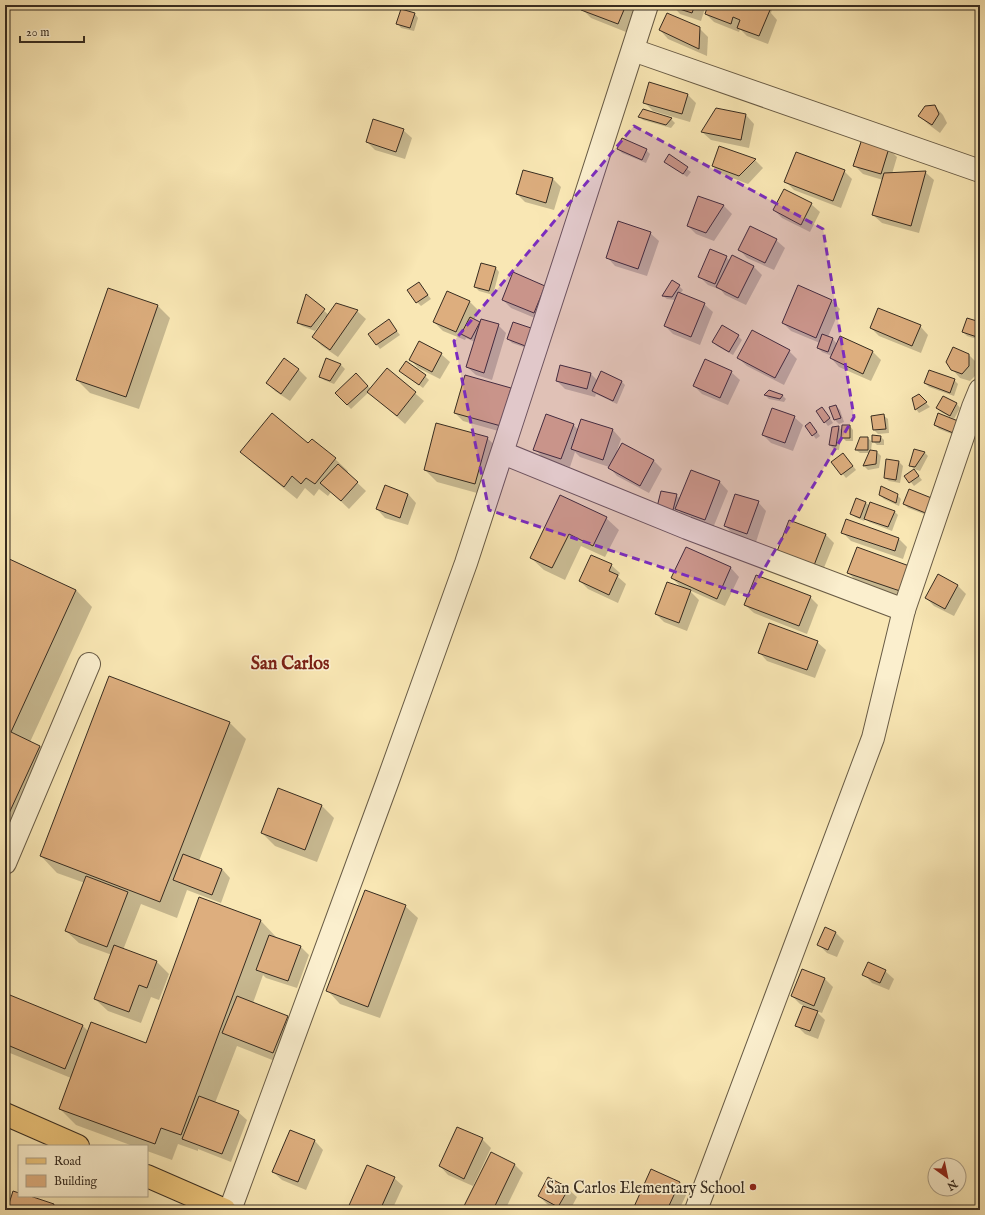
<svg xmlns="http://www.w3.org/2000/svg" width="985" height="1215" font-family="'IM FELL English',serif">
<rect width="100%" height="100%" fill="#f9e7b4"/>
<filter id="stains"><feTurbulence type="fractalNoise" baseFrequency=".005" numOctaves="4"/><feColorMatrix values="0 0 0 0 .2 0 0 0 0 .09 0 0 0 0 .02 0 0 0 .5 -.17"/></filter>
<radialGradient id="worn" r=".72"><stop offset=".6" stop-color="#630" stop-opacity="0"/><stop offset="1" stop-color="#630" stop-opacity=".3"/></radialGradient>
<g fill="#0003">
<path d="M585 5H627L634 12 626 32 591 18 583 10Z"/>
<path d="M672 5H706L701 21 680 14Z"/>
<path d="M709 5H772L773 6 771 13 777 20 768 44 747 36 740 29 739 32 714 22 706 14Z"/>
<path d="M415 14 418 18 414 31 401 28 398 24Z"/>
<path d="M699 28 708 37 707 56 668 39 660 30Z"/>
<path d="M688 95 696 103 690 122 653 111 644 102Z"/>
<path d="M935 106 943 115 947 123 940 133 928 124 920 116Z"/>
<path d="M643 110 671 119 675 123 671 128 643 120 639 116Z"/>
<path d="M716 110 746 115 754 124 749 148 711 140 702 132Z"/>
<path d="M403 130 412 138 405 159 375 150 367 142Z"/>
<path d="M618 149 646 150 650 154 646 163 622 153Z"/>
<path d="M889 149 897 157 892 174 925 172 934 180 919 233 882 223 873 215 883 180 863 174 854 165Z"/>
<path d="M669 156 691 172 687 177 665 162Z"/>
<path d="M755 160 763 168 748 184 722 174 713 166Z"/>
<path d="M844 171 852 179 841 208 794 190 786 182Z"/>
<path d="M553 179 561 187 554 210 525 202 517 194Z"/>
<path d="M699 197 724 206 732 214 714 241 696 234 688 226Z"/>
<path d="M811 204 820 212 810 232 782 218 774 210Z"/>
<path d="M650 233 659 241 647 276 615 266 607 257Z"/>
<path d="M776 240 785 248 774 270 747 258 739 249Z"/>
<path d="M726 257 730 261 753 266 762 275 746 305 725 295 721 290 708 285 699 276Z"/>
<path d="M496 268 499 272 493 295 479 291 475 287Z"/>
<path d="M419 283 431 299 421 306 417 302Z"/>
<path d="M679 286 683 290 680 294 704 304 713 312 700 345 673 334 665 326 675 300 667 299 663 296Z"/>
<path d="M545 287 542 321 511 308 503 300Z"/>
<path d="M108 289 158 306 170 318 139 409 90 393 77 380Z"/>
<path d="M306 296 329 315 357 311 366 319 338 357 322 346 313 337 327 318 325 317 315 331 302 326 298 322Z"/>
<path d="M832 301 840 309 828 337 833 339 837 344 873 352 881 360 871 381 839 367 831 358 832 356 822 352 818 348 820 343 791 331 783 323Z"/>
<path d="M470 302 478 310 474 320 481 324 498 325 506 333 492 380 476 375 467 367 475 342 466 338 465 340 443 331 434 322Z"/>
<path d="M389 321 400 335 380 349 369 334Z"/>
<path d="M514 323 532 350 512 343 508 339Z"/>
<path d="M980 323V340L967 336 963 332Z"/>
<path d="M920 326 928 335 921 353 879 336 871 328Z"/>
<path d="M738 336 742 340 733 355 717 346 713 342Z"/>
<path d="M789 351 797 359 784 385 747 366 738 358Z"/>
<path d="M441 354 450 362 440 379 418 368 410 359Z"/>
<path d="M969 355 977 363V374L970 381 960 378 952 369Z"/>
<path d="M284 359 299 370 307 378 290 401 275 391 267 383Z"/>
<path d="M326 360 341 365 345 369 334 384 324 380 320 376Z"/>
<path d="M560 366 591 374 598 381 622 382 625 385 617 404 596 394 595 397 565 389 557 381Z"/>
<path d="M387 369 424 401 405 424 369 392 351 409 336 393 356 375 371 389Z"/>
<path d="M400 371 425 376 429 380 423 388Z"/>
<path d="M731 372 740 380 728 405 702 394 694 386Z"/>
<path d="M954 380 958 384 954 396 929 387 925 383Z"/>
<path d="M511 388 519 397 509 434 463 421 455 413Z"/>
<path d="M769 391 783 396 786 399 784 402 769 399 765 395Z"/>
<path d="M919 396 930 407 919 413 916 409Z"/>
<path d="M943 397 957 404 960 408 954 419 941 412 937 408Z"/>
<path d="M836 406 840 410 844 422 839 424 835 420Z"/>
<path d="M826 412 833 423 828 426 825 422Z"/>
<path d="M939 415 962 438 939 429 935 425Z"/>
<path d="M884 416 888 419 889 433 878 434 874 430Z"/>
<path d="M794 417 803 425 793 451 771 443 763 435Z"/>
<path d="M582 420 613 430 621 439 617 451 654 461 662 469 649 493 617 476 609 467 580 457 575 452 570 467 543 458 535 449 573 424 578 430Z"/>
<path d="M850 426 853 430V441H846L841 436 839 450 834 449 830 445 839 427 842 431Z"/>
<path d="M814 427 820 436 816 439 813 435Z"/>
<path d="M880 436 884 440V445H877L873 441Z"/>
<path d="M487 438 500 450 488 496 437 482 425 470Z"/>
<path d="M868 438 872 442 871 451 877 452 881 456 879 468 868 470 864 466 870 453H860L856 450Z"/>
<path d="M312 440 335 459 348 471 347 473 366 491 349 509 331 492 328 496 319 489 314 496 305 488 297 499 254 464 241 452 308 444Z"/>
<path d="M914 450 925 453 928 456 920 471 914 469 910 465Z"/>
<path d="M847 458 856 470 846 478 833 462Z"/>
<path d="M899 462 903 466 900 483 889 481 885 478Z"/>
<path d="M914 470 922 480 914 486 906 476Z"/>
<path d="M720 482 728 491 713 528 685 517 678 510 677 513 662 510 676 495 680 499Z"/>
<path d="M909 490 932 517 908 508 904 504Z"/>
<path d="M408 494 416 503 408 525 385 518 377 509Z"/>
<path d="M880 495H897L901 499 899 506 884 499Z"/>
<path d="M561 496 606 518 619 530 605 557 581 546 565 580 544 570 531 558Z"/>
<path d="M857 499 866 503 870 506 894 511 898 515 892 531 869 522 865 518 864 521 855 517 851 513Z"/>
<path d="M758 502 766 511 756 542 733 534 725 526Z"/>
<path d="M847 520 899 539 907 547 903 559 851 541 842 532Z"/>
<path d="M825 534 834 543 821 575 785 562Z"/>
<path d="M686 548 731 568 739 577 725 606 689 590 699 600 687 631 664 622 656 614 683 589 672 578Z"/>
<path d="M857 548 911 600 857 581 848 573Z"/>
<path d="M5 558 76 590 92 607 30 742 40 746 56 763 5 874Z"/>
<path d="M611 565 620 573 618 577 626 584 618 603 588 589 580 581Z"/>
<path d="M938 575 958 586 966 594 954 616 934 606 926 598Z"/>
<path d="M810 597 818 605 807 634 754 613 745 605Z"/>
<path d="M980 637V648L976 644Z"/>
<path d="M817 642 826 650 815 678 767 661 759 652Z"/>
<path d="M229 722 246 739 199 861 222 869 230 878 221 903 187 890 177 918 141 904 123 950 157 962 169 974 159 1000 151 997 141 1023 108 1011 95 999 112 955 79 943 66 931 85 883 57 873 41 856Z"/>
<path d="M322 806 334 818 317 862 275 846 262 833Z"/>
<path d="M405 906 418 918 380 1018 340 1004 328 991Z"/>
<path d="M261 921 277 938 300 946 309 955 297 988 266 978 263 975 253 1003 287 1017 300 1029 285 1065 237 1046 215 1103 238 1112 247 1120 231 1162 198 1149V1151L178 1144 172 1160 147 1151V1146H133L76 1125 60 1109 71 1078 5 1051V994L83 1026 88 1031 146 1044Z"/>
<path d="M836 933 844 941 837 957 827 953 819 945Z"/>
<path d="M885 971 894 979 889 990 872 983 864 974Z"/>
<path d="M825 979 833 987 822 1013 816 1011 825 1020 818 1039 805 1034 797 1026 804 1006 800 1004 792 996Z"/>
<path d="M458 1128 482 1139 491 1148 473 1186 448 1175 440 1166Z"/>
<path d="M290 1131 315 1141 323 1150 306 1190 282 1180 273 1172Z"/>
<path d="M491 1153 515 1165 523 1173 505 1210H469L465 1206Z"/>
<path d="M394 1178 403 1186 392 1210H348Z"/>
<path d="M549 1178 568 1189 577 1197 570 1210H558L547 1204 539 1196Z"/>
<path d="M679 1182 688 1191 679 1210H636L634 1208Z"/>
<path d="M19 1194V1196H26L54 1204 59 1210H8Z"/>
</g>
<g fill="#ddae7e" stroke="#372c20">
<path d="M583 5H626L618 24 581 10Z"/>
<path d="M671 5H695L692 13 670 6Z"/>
<path d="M708 5H762L761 7 770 10 759 36 737 28 740 20 733 17 731 24 705 14Z"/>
<path d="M401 9 415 13 410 28 396 24Z"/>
<path d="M667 13 700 27 699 49 659 30Z"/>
<path d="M649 82 688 94 682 114 643 103Z"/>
<path d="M935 105 939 114 932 125 918 116 925 106Z"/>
<path d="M716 108 746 114 741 140 701 132Z"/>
<path d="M643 109 672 118 666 125 638 117Z"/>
<path d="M373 119 404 129 396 152 366 142Z"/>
<path d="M622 138 647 149 642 160 617 149Z"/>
<path d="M862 139 889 148 881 174 853 166Z"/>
<path d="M719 146 756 159 739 176 712 166Z"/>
<path d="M796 152 845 170 833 201 784 182Z"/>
<path d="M669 154 688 167 683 174 664 162Z"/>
<path d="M523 170 553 178 546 203 516 194Z"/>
<path d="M926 171 911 226 872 215 884 173Z"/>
<path d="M784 189 812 203 801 225 773 210Z"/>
<path d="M698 196 724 205 706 233 687 226Z"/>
<path d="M618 221 651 232 638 269 606 258Z"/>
<path d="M750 226 777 239 765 263 738 250Z"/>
<path d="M710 249 727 256 715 284 698 277Z"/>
<path d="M732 255 754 266 738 298 716 287Z"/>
<path d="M481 263 496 267 489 291 474 287Z"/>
<path d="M513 272 545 286 534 313 502 300Z"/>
<path d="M672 280 680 285 672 297 662 296Z"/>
<path d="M419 282 428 295 416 303 407 290Z"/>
<path d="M798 285 832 300 816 338 782 323Z"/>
<path d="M108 288 158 305 126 397 76 380Z"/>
<path d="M447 291 470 301 456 332 433 322Z"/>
<path d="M678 292 705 303 691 337 664 326Z"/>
<path d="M306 294 325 309 311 327 297 323Z"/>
<path d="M336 303 358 310 330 350 312 337Z"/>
<path d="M878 308 921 325 912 346 870 328Z"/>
<path d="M470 317 480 322 471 339 461 334Z"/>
<path d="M967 318 980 322V338L962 332Z"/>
<path d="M389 319 397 331 376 345 368 334Z"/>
<path d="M481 319 499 324 484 373 466 367Z"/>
<path d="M513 322 534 329 528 347 507 339Z"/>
<path d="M722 325 739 335 729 352 712 342Z"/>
<path d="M752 330 790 350 775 378 737 358Z"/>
<path d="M822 334 833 338 828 352 817 348Z"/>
<path d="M840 336 873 351 863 374 830 358Z"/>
<path d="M419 341 442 353 432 372 409 360Z"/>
<path d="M953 347 969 354V366L962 374 951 370 946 362Z"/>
<path d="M284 358 299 369 281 394 266 383Z"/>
<path d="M326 358 341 364 330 381 319 377Z"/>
<path d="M705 359 732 371 720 398 693 386Z"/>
<path d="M406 361 426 375 419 385 399 371Z"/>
<path d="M560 365 591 373 587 389 556 381Z"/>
<path d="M387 368 416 392 397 416 367 392Z"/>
<path d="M929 370 955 379 950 393 924 383Z"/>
<path d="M601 371 622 381 613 401 592 391Z"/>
<path d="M356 373 368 386 347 405 335 393Z"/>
<path d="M465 375 511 388 501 426 454 413Z"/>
<path d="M769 390 783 395 780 399 764 395Z"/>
<path d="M919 394 927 402 915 410 912 398Z"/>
<path d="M943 396 957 403 950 416 936 408Z"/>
<path d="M836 405 841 418 834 420 829 407Z"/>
<path d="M822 407 830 418 824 423 816 411Z"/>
<path d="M772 408 795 416 785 443 762 435Z"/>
<path d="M272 413 308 443 312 439 336 458 315 484 306 478 301 484 292 476 284 487 240 452Z"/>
<path d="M938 413 963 423 958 435 934 425Z"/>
<path d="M546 414 574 424 561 459 533 450Z"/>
<path d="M884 414 886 429 873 430 871 416Z"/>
<path d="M581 419 613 429 603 460 571 449Z"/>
<path d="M810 422 817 432 812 436 805 426Z"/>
<path d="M436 423 488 437 475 484 424 470Z"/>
<path d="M842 425H850V438H841Z"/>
<path d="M839 426 836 446 829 445 832 427Z"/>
<path d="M872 435 881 436 880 442H872Z"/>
<path d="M860 437H868V450H855Z"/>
<path d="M622 443 654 460 640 486 608 468Z"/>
<path d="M914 449 925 452 915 467 909 466Z"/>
<path d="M870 450 877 451 876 464 863 466Z"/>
<path d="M843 453 853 466 841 475 831 462Z"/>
<path d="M886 459 899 461 896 480 884 478Z"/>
<path d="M338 464 358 482 341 501 320 483Z"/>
<path d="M914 469 919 476 909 483 904 476Z"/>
<path d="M691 470 720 481 705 520 675 509Z"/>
<path d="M385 485 408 494 400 518 376 509Z"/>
<path d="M881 486 898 494 896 503 879 495Z"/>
<path d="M909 489 934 499 928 514 903 504Z"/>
<path d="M661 491 677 494 673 510 657 507Z"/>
<path d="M735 494 759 501 747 534 724 526Z"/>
<path d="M560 495 607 517 593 546 569 534 552 568 530 558Z"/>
<path d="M856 498 866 502 860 518 850 514Z"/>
<path d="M870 502 895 511 888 527 864 519Z"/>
<path d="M846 519 899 538 895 551 841 533Z"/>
<path d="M789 520 826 534 813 568 776 554Z"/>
<path d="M686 547 731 567 717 599 671 578Z"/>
<path d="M857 547 912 567 903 592 847 573Z"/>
<path d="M591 555 612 564 609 571 618 575 609 595 579 581Z"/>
<path d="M5 557 76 590 11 732 40 746 5 822Z"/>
<path d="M938 574 958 585 945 609 925 598Z"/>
<path d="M756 575 811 596 799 626 744 605Z"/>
<path d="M667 582 691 590 679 623 655 614Z"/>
<path d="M769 623 818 641 807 670 758 653Z"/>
<path d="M109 676 230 722 160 902 40 856Z"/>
<path d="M278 788 322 805 305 850 261 833Z"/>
<path d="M183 854 222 869 212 895 173 880Z"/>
<path d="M86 876 128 892 107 947 65 931Z"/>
<path d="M365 890 406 905 368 1007 326 991Z"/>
<path d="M199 897 261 920 181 1135 161 1128 155 1144 59 1109 91 1022 146 1043Z"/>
<path d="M825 927 836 932 828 950 817 945Z"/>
<path d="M269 935 301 946 288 981 256 970Z"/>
<path d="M114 945 157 961 147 988 139 985 129 1012 94 999Z"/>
<path d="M868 962 886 970 880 983 862 975Z"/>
<path d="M802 969 825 978 814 1006 791 996Z"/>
<path d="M5 993 83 1025 65 1069 5 1044Z"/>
<path d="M237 996 288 1016 273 1053 222 1033Z"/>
<path d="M803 1006 818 1011 810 1031 795 1026Z"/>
<path d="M199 1096 239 1111 222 1154 182 1139Z"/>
<path d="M457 1127 483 1138 464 1179 439 1166Z"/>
<path d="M290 1130 315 1140 298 1182 272 1172Z"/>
<path d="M491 1152 515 1164 493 1210H472L464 1206Z"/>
<path d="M367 1165 395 1177 380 1210H347Z"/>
<path d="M651 1169 680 1182 667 1210H637L633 1209Z"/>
<path d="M548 1177 569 1188 558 1207 538 1196Z"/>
<path d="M13 1191 19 1193V1196H30L54 1204 52 1210H7Z"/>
</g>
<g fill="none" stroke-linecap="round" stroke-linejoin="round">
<defs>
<g id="minor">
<path d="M633 50 980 171"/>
<path d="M503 453 687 528 904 610"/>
<path d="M5 863 89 664"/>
<path d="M230 1210 387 783 466 563 569 247 647 5"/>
<path d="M696 1210 873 738 904 610 973 407 980 390"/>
</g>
<g id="major">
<path d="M5 1114 78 1146"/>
<path d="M147 1176 225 1210"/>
</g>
</defs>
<use href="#minor" stroke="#685b45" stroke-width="24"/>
<use href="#major" stroke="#372c20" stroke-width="24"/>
<use href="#minor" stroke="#fbefce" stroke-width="22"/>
<use href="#major" stroke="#ecc47a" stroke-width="22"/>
</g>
<path fill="#7b2cbf" fill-opacity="0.2" stroke="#7b2cbf" stroke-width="3" stroke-dasharray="8 5" stroke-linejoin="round" d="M634 126 823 229 854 417 748 596 489 510 454 341Z"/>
<circle fill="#8f2418" stroke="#fbefce" stroke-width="1.5" cx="753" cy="1187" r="4"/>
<g text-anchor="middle" stroke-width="3.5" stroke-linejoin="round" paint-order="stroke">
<g font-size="16" fill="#372c20" stroke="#fbefce" text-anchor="end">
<text x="745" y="1193">San Carlos Elementary School</text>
</g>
<g font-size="18" font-weight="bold" fill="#7a1f14" stroke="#fbefce">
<text x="290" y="669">San Carlos</text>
</g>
</g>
<rect width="985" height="1215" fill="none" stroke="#f9e7b4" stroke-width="20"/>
<rect x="6" y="6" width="973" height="1203" fill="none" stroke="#372c20" stroke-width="2"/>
<rect x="10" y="10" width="965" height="1195" fill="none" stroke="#372c20"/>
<rect x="18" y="1145" width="130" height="52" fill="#fbefce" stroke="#ada188"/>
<rect x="26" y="1158" width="20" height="6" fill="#ecc47a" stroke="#ada188"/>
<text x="54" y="1165" font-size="12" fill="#372c20">Road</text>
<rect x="26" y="1175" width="20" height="12" fill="#ddae7e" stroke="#ada188"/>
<text x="54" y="1185" font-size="12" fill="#372c20">Building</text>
<g transform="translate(947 1177) rotate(147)"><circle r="19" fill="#fbefce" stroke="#ada188"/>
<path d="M0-3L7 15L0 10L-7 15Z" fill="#8f2418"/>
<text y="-6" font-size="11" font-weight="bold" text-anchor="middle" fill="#372c20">N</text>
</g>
<path d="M20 36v6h64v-6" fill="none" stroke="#372c20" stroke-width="2"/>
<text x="26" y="36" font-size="12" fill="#372c20" stroke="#fbefce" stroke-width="3" paint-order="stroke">20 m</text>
<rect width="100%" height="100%" filter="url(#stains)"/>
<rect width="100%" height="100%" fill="url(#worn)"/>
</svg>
